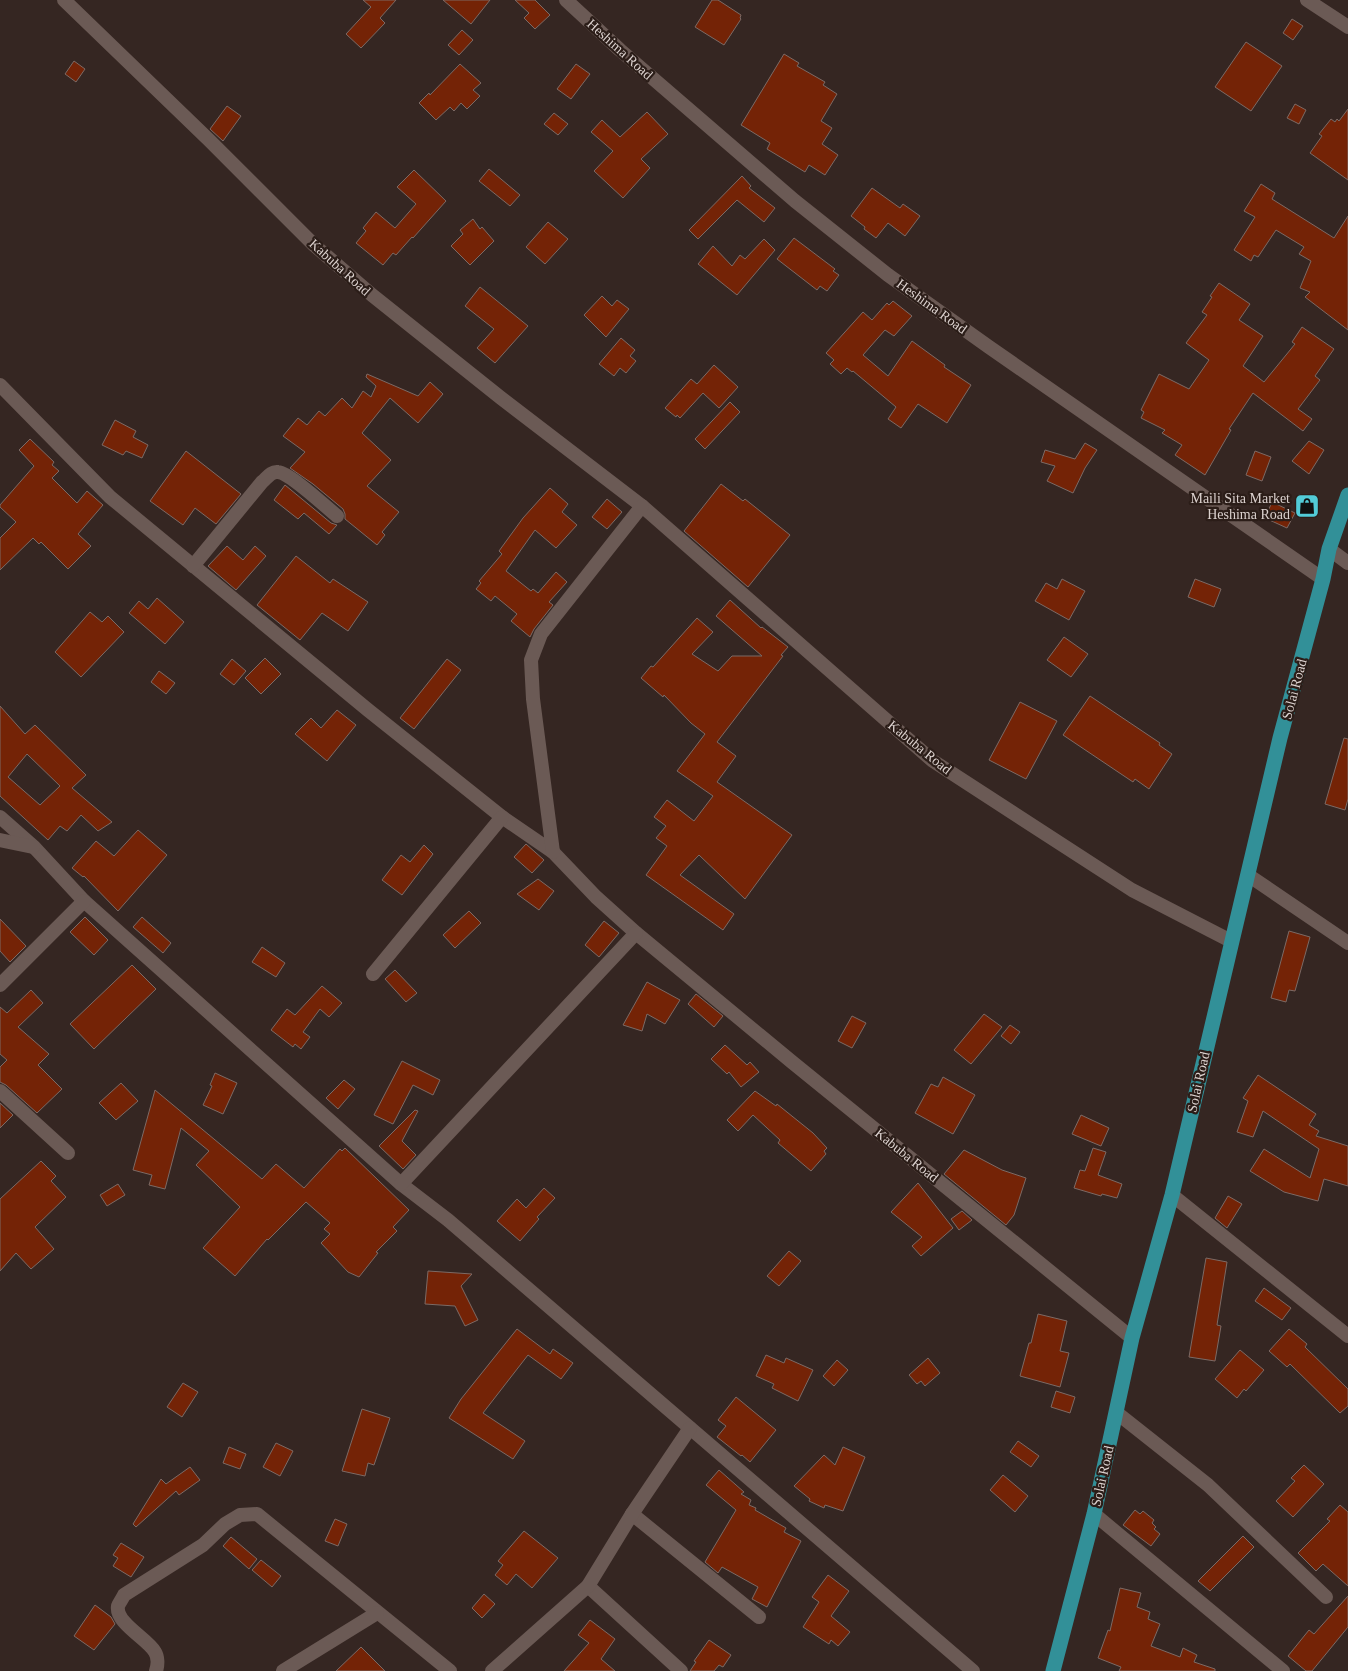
<svg xmlns="http://www.w3.org/2000/svg" width="1348" height="1671" font-family="'Times New Roman',serif">
<rect width="100%" height="100%" fill="#352622"/>
<g fill="#742306" stroke="#7c6a65" fill-rule="evenodd">
<path d="M363 0H396L380 18 385 23 361 48 346 34 371 7Z"/>
<path d="M443 0H490L471 24Z"/>
<path d="M515 0H535L550 15 535 29 524 18 529 13Z"/>
<path d="M712 0H718L741 15 740 18 741 19 724 45 695 27Z"/>
<path d="M1292 19 1303 26 1293 40 1283 33Z"/>
<path d="M462 30 473 40 459 55 448 45Z"/>
<path d="M1246 42 1282 66 1251 111 1215 87Z"/>
<path d="M784 54 799 63 797 66 825 82 823 85 837 94 821 121 832 128 822 144 838 155 825 175 809 165 805 172 767 149 770 143 741 125Z"/>
<path d="M74 61 85 69 76 82 65 74Z"/>
<path d="M460 64 481 83 473 90 480 96 467 109 461 103 454 111 450 107 436 120 419 103 429 93 430 95Z"/>
<path d="M576 64 590 74 571 99 557 89Z"/>
<path d="M1295 104 1306 110 1299 124 1287 118Z"/>
<path d="M227 106 241 116 223 141 210 129Z"/>
<path d="M1348 109V180L1310 153 1322 136 1319 134 1331 119 1335 122 1337 119 1339 121Z"/>
<path d="M647 112 668 134 641 159 650 168 623 198 594 171 613 151 591 132 602 120 620 137Z"/>
<path d="M554 113 568 124 558 135 544 124Z"/>
<path d="M489 169 520 195 510 206 479 181Z"/>
<path d="M414 170 446 201 413 238 412 237 396 255 393 253 383 265 356 243 366 231 363 228 376 212 395 228 416 204 397 187Z"/>
<path d="M742 176 751 186 749 188 775 208 764 222 737 200 698 239 689 230Z"/>
<path d="M1261 184 1275 193 1272 199 1334 238 1348 216V330L1305 297 1310 292 1300 288 1311 261 1299 254 1304 247 1276 230 1258 257 1254 255 1251 261 1234 250 1255 217 1244 211Z"/>
<path d="M872 188 900 208 903 204 920 216 905 236 888 223 876 238 864 229 865 227 851 216Z"/>
<path d="M473 219 480 229 482 227 494 241 470 265 451 246 463 234 460 230Z"/>
<path d="M548 222 568 239 545 264 526 247Z"/>
<path d="M794 238 835 269 833 271 839 275 827 291 820 286 817 290 777 259Z"/>
<path d="M764 239 775 250 737 295 698 264 713 246 732 266 740 255 745 259Z"/>
<path d="M1219 283 1250 304 1239 320 1263 336 1243 366 1264 382 1295 344 1292 342 1302 327 1334 349 1315 376 1320 380 1298 409 1312 419 1303 431 1253 393 1229 429 1231 430 1205 475 1175 455 1182 445 1162 433 1165 430 1141 418 1144 412 1141 410 1159 374 1189 389 1209 360 1186 343 1207 315 1202 312 1212 297 1210 296Z"/>
<path d="M480 287 528 326 495 363 477 348 494 329 465 306Z"/>
<path d="M602 296 612 306 617 300 629 309 606 337 584 315Z"/>
<path d="M893 301 912 316 894 336 885 330 863 355 888 376 912 341 945 365 944 367 971 385 947 423 918 404 901 428 888 419 896 407 853 371 852 372 847 368 841 374 830 364 834 360 826 353 863 312 872 320 887 303 889 305Z"/>
<path d="M621 338 635 350 630 356 636 361 626 373 620 368 614 376 599 364Z"/>
<path d="M714 365 738 387 719 408 703 393 680 418 677 415 676 417 665 408 691 379 697 384Z"/>
<path d="M367 374 418 396 430 382 443 394 418 423 390 398 362 433 391 460 367 486 399 512 382 532 385 535 377 545 345 519V514L343 509 313 484 290 468 305 452 283 436 298 418 307 425 319 411 325 416 342 398 352 408 363 391 371 397 376 386 366 377Z"/>
<path d="M730 402 740 412 705 449 695 439Z"/>
<path d="M115 420 136 431 133 437 148 445 142 458 126 451 123 455 102 445Z"/>
<path d="M30 439 54 462 52 465 59 471 52 478 77 503 87 491 103 505 78 534 91 546 68 569 41 542 39 544 33 538 0 570V538L16 522 0 507V505L34 466 19 450Z"/>
<path d="M1309 441 1324 450 1309 474 1292 461Z"/>
<path d="M1085 443 1097 450 1085 468 1073 493 1047 481 1055 466 1041 462 1045 450 1075 459Z"/>
<path d="M186 451 241 494 216 524 195 508 183 525 150 501Z"/>
<path d="M1255 451 1271 457 1262 481 1246 475Z"/>
<path d="M721 484 743 501 745 499 790 535 748 587 684 531Z"/>
<path d="M285 485 331 523 337 525 329 534 304 513 298 519 274 500Z"/>
<path d="M550 488 568 504 562 512 577 525 556 548 535 530 506 571 531 591 533 589 538 593 556 572 567 582 549 602 553 605 534 629 530 637 511 621 517 614 495 596 491 601 476 589 481 583 479 581 502 554 499 551 523 518Z"/>
<path d="M607 499 622 512 607 529 592 517Z"/>
<path d="M1272 502 1295 513 1287 528 1265 518Z"/>
<path d="M227 546 243 560 255 546 266 556 236 590 208 566Z"/>
<path d="M296 556 330 583 333 579 368 602 348 631 322 613 300 640 257 605Z"/>
<path d="M1062 579 1085 591 1069 620 1035 601 1046 583 1057 589Z"/>
<path d="M1195 579 1221 589 1214 607 1188 597Z"/>
<path d="M157 598 184 622 165 644 129 613 139 601 148 609Z"/>
<path d="M730 600 761 628 762 627 788 647 781 655 783 656 717 742 736 756 717 782 792 835 745 899 699 855 680 875 734 914 723 930 646 875 667 846 656 838 666 826 654 817 667 800 694 821 713 796 677 771 705 734 691 723 664 695 663 697 641 678 651 666 653 667 697 618 713 632 692 654 718 671 732 656H762L716 616Z"/>
<path d="M90 612 102 622 108 616 124 632 81 677 55 652Z"/>
<path d="M1064 637 1088 654 1071 677 1047 660Z"/>
<path d="M265 658 281 674 261 694 245 678Z"/>
<path d="M232 659 246 671 234 685 220 674Z"/>
<path d="M447 659 461 670 414 729 400 718Z"/>
<path d="M159 671 175 683 166 694 151 682Z"/>
<path d="M1090 696 1160 743 1159 745 1172 754 1149 789 1135 779 1133 782 1063 735Z"/>
<path d="M1020 702 1057 721 1026 779 989 760Z"/>
<path d="M0 706 25 734 35 725 86 775 72 788 112 822 98 831 81 815 67 831 60 826 48 840 0 796ZM27 754 60 786 40 805 8 777Z"/>
<path d="M337 710 356 725 327 761 295 734 311 718 321 728Z"/>
<path d="M1344 738 1348 739V799L1345 810 1325 804Z"/>
<path d="M138 830 167 855 118 911 84 876 83 877 72 868 96 841 114 856Z"/>
<path d="M526 844 544 860 532 873 514 857Z"/>
<path d="M424 845 433 854 402 895 382 880 401 855 410 862Z"/>
<path d="M538 879 554 891 539 910 517 894Z"/>
<path d="M469 911 481 923 455 948 443 935Z"/>
<path d="M85 917 108 940 94 955 70 932Z"/>
<path d="M142 917 171 943 163 953 133 927Z"/>
<path d="M0 919 26 946 10 962 0 951Z"/>
<path d="M604 921 619 933 599 957 585 945Z"/>
<path d="M1289 931 1310 937 1295 991 1289 990 1286 1002 1271 998Z"/>
<path d="M262 947 285 963 276 977 252 962Z"/>
<path d="M132 965 156 989 94 1049 70 1024Z"/>
<path d="M395 970 417 993 406 1002 385 979Z"/>
<path d="M647 982 680 1000 665 1024 647 1014 642 1031 623 1025Z"/>
<path d="M322 986 342 1003 329 1017 320 1009 303 1032 310 1037 301 1049 295 1044 293 1047 271 1030 287 1009 295 1015Z"/>
<path d="M31 990 43 1003 18 1027 49 1054 38 1065 62 1089 37 1113 6 1085 0 1082V1067L7 1060 0 1054V1007L7 1013Z"/>
<path d="M696 994 723 1016 714 1027 688 1004Z"/>
<path d="M984 1014 1002 1027 971 1064 954 1050Z"/>
<path d="M852 1016 866 1023 852 1048 838 1041Z"/>
<path d="M1010 1025 1020 1032 1011 1044 1001 1036Z"/>
<path d="M725 1045 747 1065 750 1062 759 1072 741 1087 729 1072 727 1074 711 1059Z"/>
<path d="M402 1061 440 1080 433 1095 413 1085 393 1124 374 1115Z"/>
<path d="M215 1073 237 1083 223 1114 203 1105 212 1086 210 1085Z"/>
<path d="M1258 1075 1316 1114 1309 1125 1319 1131 1316 1136 1348 1146V1186L1324 1179 1318 1201 1284 1192 1250 1171 1264 1149 1310 1178 1319 1149 1263 1111 1253 1137 1237 1132 1248 1101 1243 1098Z"/>
<path d="M943 1077 975 1095 953 1134 915 1113 931 1084 938 1087Z"/>
<path d="M344 1080 355 1089 338 1109 326 1098Z"/>
<path d="M121 1083 138 1101 116 1120 99 1103Z"/>
<path d="M155 1090 262 1179 276 1164 304 1188 340 1149 342 1151 345 1148 409 1210 393 1227 397 1231 376 1252 378 1253 359 1277 348 1272 321 1243 330 1234 324 1229 330 1223 306 1202 268 1240 267 1239 235 1276 203 1248 240 1207 196 1165 209 1151 181 1128 165 1189 149 1185 152 1175 133 1170Z"/>
<path d="M755 1091 776 1106 777 1104 813 1133 827 1148 824 1151 826 1154 811 1171 778 1143 780 1140 753 1115 738 1131 727 1120Z"/>
<path d="M0 1103 13 1115 0 1128Z"/>
<path d="M415 1110 418 1111 402 1141 416 1155 403 1169 379 1146Z"/>
<path d="M1081 1115 1109 1128 1101 1146 1072 1134Z"/>
<path d="M1093 1148 1106 1152 1098 1175 1122 1184 1117 1198 1102 1194 1101 1196 1074 1188 1080 1170 1085 1171Z"/>
<path d="M964 1150 1002 1170 1026 1178 1014 1215 1006 1225 944 1174Z"/>
<path d="M41 1161 56 1176 51 1181 66 1197 35 1227 54 1249 31 1269 16 1253 0 1271V1199Z"/>
<path d="M918 1183 953 1228 921 1256 912 1246 922 1237 891 1212Z"/>
<path d="M118 1184 125 1195 107 1206 100 1195Z"/>
<path d="M544 1188 555 1198 537 1217 539 1219 520 1241 497 1221 517 1199 526 1208Z"/>
<path d="M1228 1196 1242 1204 1227 1228 1215 1218Z"/>
<path d="M962 1211 972 1220 959 1230 951 1219Z"/>
<path d="M789 1251 801 1261 779 1286 767 1276Z"/>
<path d="M1206 1258 1227 1262 1217 1325 1221 1326 1215 1361 1189 1357Z"/>
<path d="M428 1271 472 1274 461 1286 478 1320 465 1326 455 1306 425 1304Z"/>
<path d="M1264 1288 1291 1308 1282 1320 1255 1301Z"/>
<path d="M1038 1314 1067 1321 1060 1351 1069 1353 1060 1387 1020 1376 1029 1343H1031Z"/>
<path d="M517 1329 550 1354 553 1349 573 1363 561 1379 528 1355 483 1413 525 1441 513 1459 449 1418 461 1399Z"/>
<path d="M1289 1329 1307 1344 1305 1347 1348 1389V1406L1340 1413 1290 1364 1287 1367 1269 1351Z"/>
<path d="M1240 1350 1264 1370 1246 1391 1244 1389 1237 1398 1215 1379Z"/>
<path d="M766 1355 784 1363 786 1358 813 1370 798 1401 772 1388 774 1384 756 1376Z"/>
<path d="M928 1358 940 1373 925 1386 921 1381 917 1384 909 1375Z"/>
<path d="M837 1360 848 1370 834 1386 823 1376Z"/>
<path d="M183 1383 198 1392 182 1417 167 1407Z"/>
<path d="M1056 1391 1075 1397 1070 1413 1051 1407Z"/>
<path d="M736 1397 776 1430 750 1462 742 1455 741 1456 717 1437 726 1426 718 1420Z"/>
<path d="M362 1409 390 1418 374 1465 368 1463 365 1476 342 1471Z"/>
<path d="M1018 1441 1039 1456 1031 1467 1010 1452Z"/>
<path d="M276 1443 293 1451 280 1476 263 1467Z"/>
<path d="M229 1447 246 1454 240 1469 223 1463Z"/>
<path d="M843 1447 865 1457 843 1511 825 1505 824 1508 809 1501 810 1499 794 1486 824 1455 835 1465Z"/>
<path d="M1304 1465 1324 1484 1293 1517 1276 1501 1295 1481 1291 1478Z"/>
<path d="M190 1467 200 1480 179 1495 176 1491 136 1527 133 1524 161 1479 166 1484Z"/>
<path d="M719 1470 744 1492 741 1494 751 1500 749 1505 756 1508 755 1510 786 1528 784 1532 801 1541 767 1607 752 1599 758 1587 722 1567 718 1573 705 1562 736 1510 706 1485Z"/>
<path d="M1003 1475 1028 1496 1015 1512 990 1490Z"/>
<path d="M1340 1505 1348 1512V1586L1323 1564 1316 1571 1298 1553 1330 1521 1327 1519Z"/>
<path d="M1135 1510 1140 1514 1143 1511 1154 1520 1152 1523 1156 1527 1154 1529 1160 1534 1151 1546 1123 1525Z"/>
<path d="M335 1519 347 1524 338 1546 325 1541Z"/>
<path d="M524 1531 558 1558 532 1588 516 1574 507 1585 495 1575 503 1565 498 1561Z"/>
<path d="M1243 1536 1254 1547 1210 1591 1198 1581Z"/>
<path d="M231 1537 257 1559 249 1569 223 1546Z"/>
<path d="M121 1543 144 1557 131 1577 113 1566 118 1558 113 1555Z"/>
<path d="M261 1560 281 1576 272 1587 252 1570Z"/>
<path d="M828 1575 849 1591 831 1616 850 1632 838 1646 831 1640 829 1644 803 1627 819 1602 812 1597Z"/>
<path d="M1120 1588 1141 1593 1137 1607 1150 1612 1148 1619 1160 1624 1151 1646 1180 1657 1183 1648 1197 1655 1194 1662 1215 1669V1671H1119L1121 1667 1098 1658 1108 1630 1110 1631Z"/>
<path d="M484 1594 495 1604 482 1618 472 1608Z"/>
<path d="M1348 1596V1627L1312 1671H1306L1288 1656 1309 1630 1314 1634Z"/>
<path d="M95 1605 111 1617 115 1624 94 1650 74 1636Z"/>
<path d="M590 1620 615 1639 601 1659 615 1671H564L589 1643 578 1635Z"/>
<path d="M709 1640 731 1655 723 1667 719 1665 714 1671H690L696 1662 694 1661Z"/>
<path d="M361 1647 385 1671H336Z"/>
</g>
<g fill="none" stroke-linecap="round" stroke-linejoin="round">
<g stroke="#6b5a55" stroke-width="14">
<path d="M64 0 209 140 314 245 372 295 501 398 642 506 933 761 1132 890 1231 941"/>
<path d="M566 0 620 50 795 201 888 275 989 347 1323 579"/>
<path d="M1307 0 1348 27"/>
<path d="M0 385 110 497 368 710 502 817 553 852 596 897 636 933 792 1062 1132 1338"/>
<path d="M1329 549 1348 563"/>
<path d="M193 566 262 482C267 478 271 471 278 472 290 473 326 507 337 516"/>
<path d="M0 817 34 847 84 901 401 1184 448 1220 973 1671"/>
<path d="M0 840 33 847"/>
<path d="M553 852 533 699 531 660 541 634 642 506"/>
<path d="M1248 875 1348 943"/>
<path d="M373 974 502 817"/>
<path d="M0 985 84 901"/>
<path d="M0 1091 68 1153"/>
<path d="M401 1184 636 933"/>
<path d="M1172 1195 1348 1336"/>
<path d="M1117 1413 1208 1485 1326 1597"/>
<path d="M632 1514 759 1617"/>
<path d="M1094 1514 1283 1671"/>
<path d="M588 1586 681 1671"/>
<path d="M156 1671C158 1665 158 1657 155 1652 148 1639 115 1623 118 1606 119 1603 123 1598 124 1595L203 1545 225 1524 240 1515 257 1514 450 1671"/>
<path d="M283 1671 377 1613"/>
<path d="M492 1671 588 1586 632 1514 690 1428"/>
</g>
<path stroke="#329098" stroke-width="15" d="M1053 1671 1094 1514 1132 1338 1172 1195 1280 738 1323 579 1329 549 1348 495"/>
</g>
<defs>
<symbol id="shop-square" viewBox="-11 -11 22 22"><rect x="-9" y="-9" width="18" height="18" rx="4" fill="#52cbd7" stroke="#2b1d18"/><path d="M-5-2.5h2.3a2.7 3.5 0 0 1 5.4 0H5L5.5 6h-11ZM-1.5-2.5h3a1.5 2.3 0 0 0-3 0Z" fill="#111"/></symbol>
</defs>
<g fill-rule="evenodd">
<use href="#shop-square" x="1293" y="492" width="28" height="28"/>
</g>
<g text-anchor="middle" stroke-width="4.5" stroke-linejoin="round" paint-order="stroke">
<g font-size="14" fill="#dbd1ce" stroke="#2b1d18">
<text transform="translate(620 49) rotate(42)" y="5">Heshima Road</text>
<text transform="translate(340 267) rotate(42)" y="5">Kabuba Road</text>
<text transform="translate(932 306) rotate(36)" y="5">Heshima Road</text>
<text transform="translate(1294 689) rotate(-75)" y="5">Solai Road</text>
<text transform="translate(920 747) rotate(39)" y="5">Kabuba Road</text>
<text transform="translate(1198 1082) rotate(-77)" y="5">Solai Road</text>
<text transform="translate(907 1155) rotate(39)" y="5">Kabuba Road</text>
<text transform="translate(1102 1476) rotate(-77)" y="5">Solai Road</text>
</g>
<g font-size="14" fill="#dbd1ce" stroke="#2b1d18" text-anchor="end">
<text x="1290" y="503">Maili Sita Market<tspan x="1290" dy="16">Heshima Road</tspan></text>
</g>
</g>
</svg>
